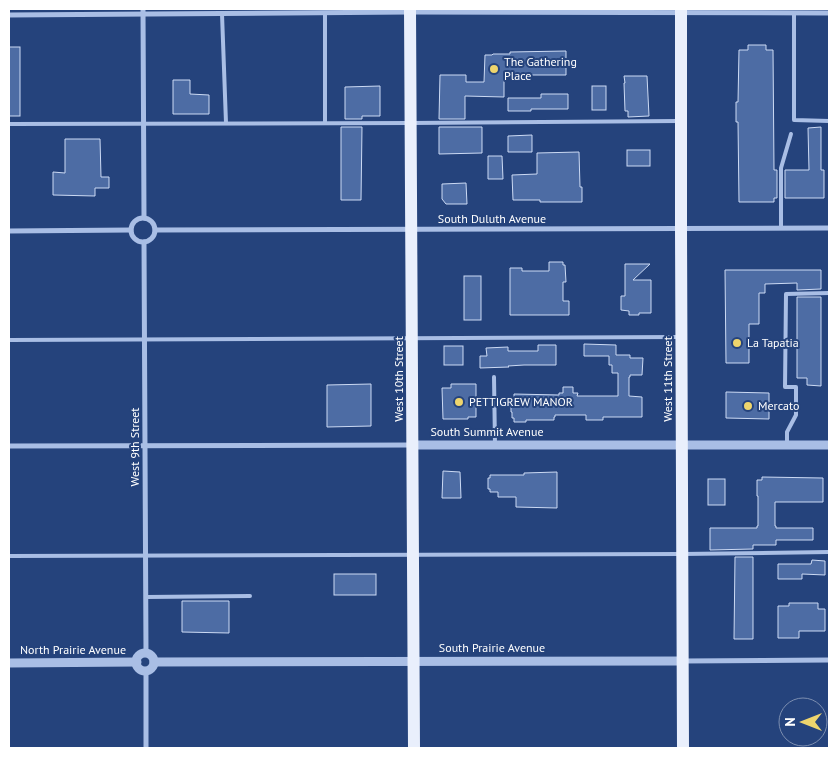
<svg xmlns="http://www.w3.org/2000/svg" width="838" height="757" font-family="'PT Sans',sans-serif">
<rect width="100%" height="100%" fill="#25437c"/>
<g fill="#4d6ca4" stroke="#ccdaf4">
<path d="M748 45H766V50H773L774 170H777V198H774V202H739L738 122H736V102H738L739 50H748Z"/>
<rect x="9" y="47" width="11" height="69"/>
<path d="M566 51V75H504V97L465 96V119H439L440 75H466V82H484L485 55H492L493 54H510V52Z"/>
<path d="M624 76H647L649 116 628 117V111H625L624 83H625Z"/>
<path d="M173 80H190V94L209 95V114H173Z"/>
<path d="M380 86V116H362V119H345V87Z"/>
<rect x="592" y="86" width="14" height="24"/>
<path d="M541 94H568V109H531V111H508V98H541Z"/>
<path d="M341 127H362L361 200H341Z"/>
<path d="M439 127H482V153L439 154Z"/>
<path d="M821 127V170H824V198H785V170H809L808 128Z"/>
<path d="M532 135V152H508V136Z"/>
<path d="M65 139H100L101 177H109V188H95V196L53 195V172L65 173Z"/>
<rect x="627" y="150" width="23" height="16"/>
<path d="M579 152 580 187H582V202H540V200H513L512 175 537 174V153Z"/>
<path d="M488 156H502L503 179H488Z"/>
<path d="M466 183 467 204H446L442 199V184Z"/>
<path d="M549 262H563V265H565L566 282H563V301H569V315H510V268H522V271H549Z"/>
<path d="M625 264H650L633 280H651V313H639V315H629V311L621 310V296H625Z"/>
<path d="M725 270H821V289L797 290V283L765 284V293H759V324H749V363H726Z"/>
<rect x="464" y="276" width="17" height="44"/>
<path d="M797 297H821V386L807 385V378H797Z"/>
<path d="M584 344 616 345V355H630V358H643L642 375H630V377H629V396L642 397V417H603V420H586V415H555V417H554V420H526V422H514V418H512V412H511V402H514V394L559 395V393H563V387H573V393H578L577 396H618V373H612V365H609V356H584Z"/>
<path d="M538 345H556V365H524L508 366 509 367 480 368V356H487L486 348 508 347V351H538Z"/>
<rect x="444" y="346" width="19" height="19"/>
<path d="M371 384V426L327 427V385Z"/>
<path d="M451 384H476V417H468V419H443L442 388H451Z"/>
<path d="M726 392 769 393V419L726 418Z"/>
<path d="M443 471 460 472 461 498H442Z"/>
<path d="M557 472V508L516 507V497H498V492H490V489H488V478H490V475H524V473Z"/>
<path d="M762 477 823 478V502H775V526H776V528H813V540H776V545H753V549L710 550V528H757V526H758V496H757V480H762Z"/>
<rect x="708" y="479" width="17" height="26"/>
<path d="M735 557H753V639H734Z"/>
<path d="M812 560 825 561V575L802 574V579H778V564H811Z"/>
<rect x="334" y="574" width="42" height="21"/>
<path d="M182 601H229V633L182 632Z"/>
<path d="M789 603H818V609H825V631H799V638H778V606H789Z"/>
</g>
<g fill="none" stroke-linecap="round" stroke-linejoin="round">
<g stroke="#a9bee5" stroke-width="4">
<path d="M794 13V120L829 121"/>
<path d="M222 14 226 123"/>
<path d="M325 123V13"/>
<path d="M9 124 411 123 679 121"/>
<path d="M781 228V168L791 134"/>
<path d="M9 340 679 337"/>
<path d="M494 377 495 445"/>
<path d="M787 445V432L796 415V387H785L786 294 829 293"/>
<path d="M9 556 682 554 829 552"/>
<path d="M146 597 250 596"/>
</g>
<g stroke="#a9bee5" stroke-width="5">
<path d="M143 9 144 218"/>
<path d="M9 15 410 12 829 13"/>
<circle cx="143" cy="230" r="12"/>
<path d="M155 230 829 228"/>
<path d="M9 231 131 230"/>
<path d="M144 242 146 653"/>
<path d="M9 446 412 445"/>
<path d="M683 661 829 660"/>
<path d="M146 670V748"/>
</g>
<g stroke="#a9bee5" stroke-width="9">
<path d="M413 445H829"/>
<circle cx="145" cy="662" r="9"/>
<path d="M154 662 683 661"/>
<path d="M9 663 137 662"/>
</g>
<g stroke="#e9effc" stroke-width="12">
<path d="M410 9 414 748"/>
<path d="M681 9V229L683 748"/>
</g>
</g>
<g fill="#eed56d" stroke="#25437c" stroke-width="2">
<circle cx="494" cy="69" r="5"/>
<circle cx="737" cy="343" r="5"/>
<circle cx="459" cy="402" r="5"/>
<circle cx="748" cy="406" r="5"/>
</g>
<g text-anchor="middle" stroke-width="4" stroke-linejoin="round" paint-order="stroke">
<g font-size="12" fill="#fff" stroke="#25437c" text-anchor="start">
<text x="504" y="66">The Gathering<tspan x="504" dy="14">Place</tspan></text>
<text x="747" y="347">La Tapatia</text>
<text x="469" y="406">PETTIGREW MANOR</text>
<text x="758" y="410">Mercato</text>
</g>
<g font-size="12" fill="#fff" stroke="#25437c">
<text x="492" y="223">South Duluth Avenue</text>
<text transform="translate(399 379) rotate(-90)" y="4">West 10th Street</text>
<text transform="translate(668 379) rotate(-90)" y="4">West 11th Street</text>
<text x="487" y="436">South Summit Avenue</text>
<text transform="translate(135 447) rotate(-90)" y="4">West 9th Street</text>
<text x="492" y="652">South Prairie Avenue</text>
<text x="73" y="654">North Prairie Avenue</text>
</g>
</g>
<rect width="838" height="757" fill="none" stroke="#ffffff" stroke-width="20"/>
<g transform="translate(803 722) rotate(270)"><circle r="24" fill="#25437c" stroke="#7c8eb0"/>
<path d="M0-4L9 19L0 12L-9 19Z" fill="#eed56d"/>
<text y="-8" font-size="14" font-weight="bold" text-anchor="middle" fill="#ffffff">N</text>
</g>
</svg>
